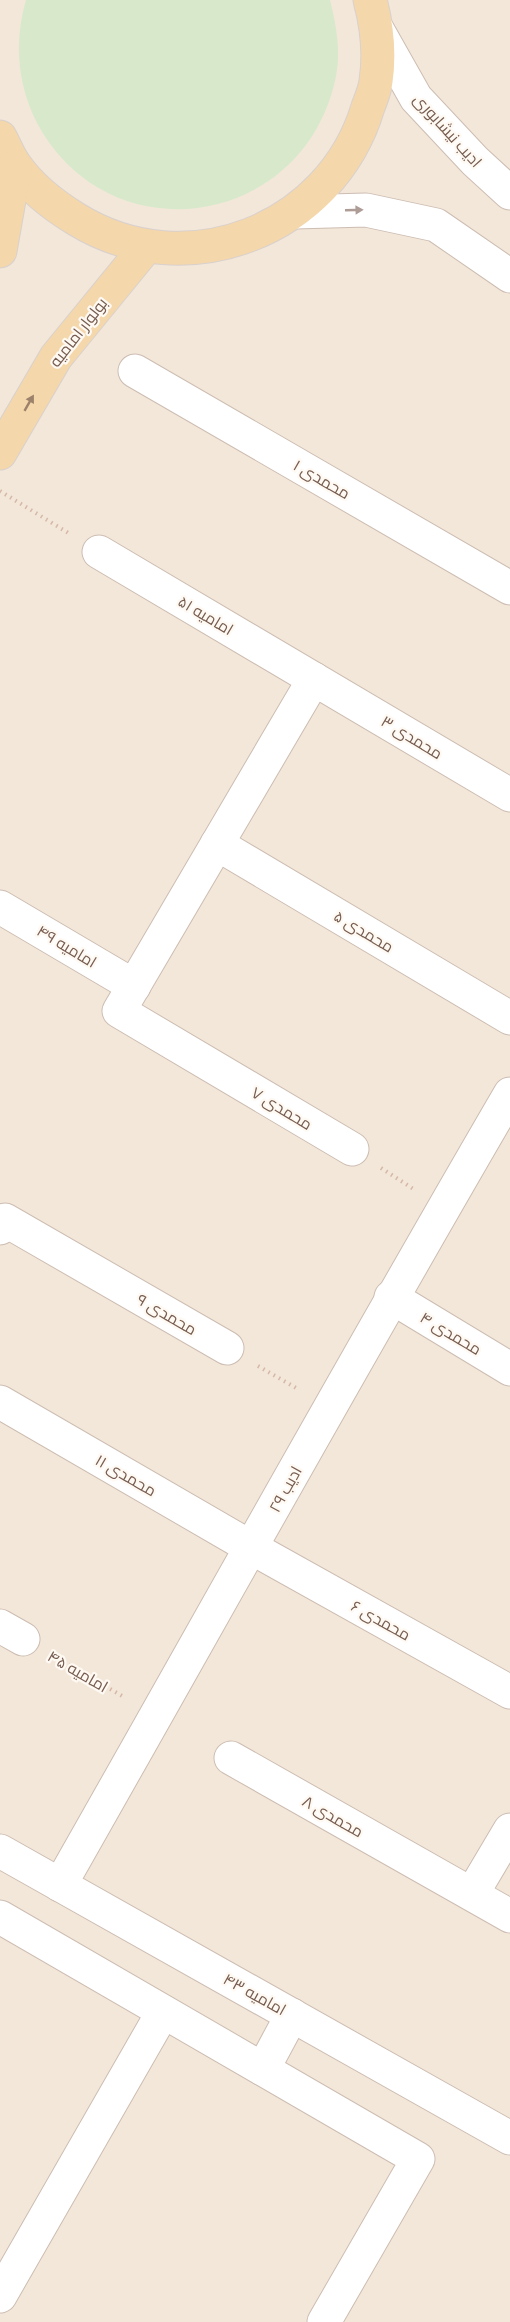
<svg xmlns="http://www.w3.org/2000/svg" width="510" height="2322" font-family="'Archivo Narrow',Cairo,sans-serif">
<rect width="100%" height="100%" fill="#fbf5ec"/>
<rect fill="#f3e7da" x="0" y="0" width="510" height="2322"/>
<path fill="#d7e9ca" d="M26 0H330C336 25 341 50 336 76 306 227 110 259 37 123 17 84 14 41 26 0Z"/>
<g fill="none" stroke-linecap="round" stroke-linejoin="round">
<defs>
<g id="minor">
<path d="M377 29 416 98 475 161 510 193"/>
<path d="M295 212 366 210 436 225 510 276"/>
<path d="M135 371 510 588"/>
<path d="M99 552 510 795"/>
<path d="M314 679 119 1011 352 1149"/>
<path d="M217 844 510 1018"/>
<path d="M0 907 134 986"/>
<path d="M0 1228 5 1220 227 1348"/>
<path d="M391 1297 510 1369"/>
<path d="M0 1402 252 1548 510 1692"/>
<path d="M0 1626 23 1639"/>
<path d="M231 1758 510 1916"/>
<path d="M0 1851 510 2138"/>
<path d="M60 1885C210 1621 357 1356 510 1094"/>
<path d="M472 1894 510 1830"/>
<path d="M0 1917 418 2159 324 2322"/>
<path d="M263 2069 292 2015"/>
<path d="M0 2296 163 2012"/>
</g>
<g id="major">
<path d="M0 137C5 146 9 157 15 165 31 188 53 205 76 219 186 287 331 231 368 107 371 99 375 90 376 81 380 54 377 26 370 0"/>
<path d="M0 251 15 166"/>
<path d="M0 453 56 357 146 247"/>
</g>
</defs>
<use href="#minor" stroke="#cdbdb2" stroke-width="35"/>
<use href="#major" stroke="#d9d1ce" stroke-width="35"/>
<g stroke="#d5b8a8" stroke-width="4" stroke-dasharray="1.5 4.5" stroke-linecap="butt">
<path d="M0 491 70 534"/>
<path d="M381 1168 415 1190"/>
<path d="M258 1366 298 1389"/>
<path d="M53 1656 124 1697"/>
</g>
<use href="#minor" stroke="#fff" stroke-width="33"/>
<use href="#major" stroke="#f4d7aa" stroke-width="33"/>
</g>
<defs><path id="oneway-solid" d="M-6-.8H1V-3.2L6.5 0L1 3.2V.8H-6Z" transform="scale(1.5)"/></defs>
<use fill="#ad9d96" href="#oneway-solid" transform="translate(354 210) rotate(-2)"/>
<use fill="#9c816b" href="#oneway-solid" transform="translate(29 403) rotate(-60)"/>
<g text-anchor="middle" stroke-width="4.5" stroke-linejoin="round" paint-order="stroke">
<g font-size="16" fill="#765c50" stroke="#fef9f2">
<text transform="translate(448 130) rotate(48)" y="6">ادیب نیشابوری</text>
<text transform="translate(78 332) rotate(-52)" y="6">بولوار امامیه</text>
<text transform="translate(322 479) rotate(30)" y="6">محمدی ۱</text>
<text transform="translate(206 615) rotate(31)" y="6">امامیه ۵۱</text>
<text transform="translate(412 737) rotate(31)" y="6">محمدی ۳</text>
<text transform="translate(364 931) rotate(31)" y="6">محمدی ۵</text>
<text transform="translate(67 946) rotate(31)" y="6">امامیه ۴۹</text>
<text transform="translate(282 1108) rotate(31)" y="6">محمدی ۷</text>
<text transform="translate(167 1314) rotate(30)" y="6">محمدی ۹</text>
<text transform="translate(451 1333) rotate(31)" y="6">محمدی ۴</text>
<text transform="translate(126 1475) rotate(30)" y="6">محمدی ۱۱</text>
<text transform="translate(285 1489) rotate(-61)" y="6">ادیب ۲۹</text>
<text transform="translate(381 1620) rotate(29)" y="6">محمدی ۶</text>
<text transform="translate(78 1671) rotate(30)" y="6">امامیه ۴۵</text>
<text transform="translate(333 1816) rotate(30)" y="6">محمدی ۸</text>
<text transform="translate(255 1994) rotate(29)" y="6">امامیه ۴۳</text>
</g>
</g>
</svg>
